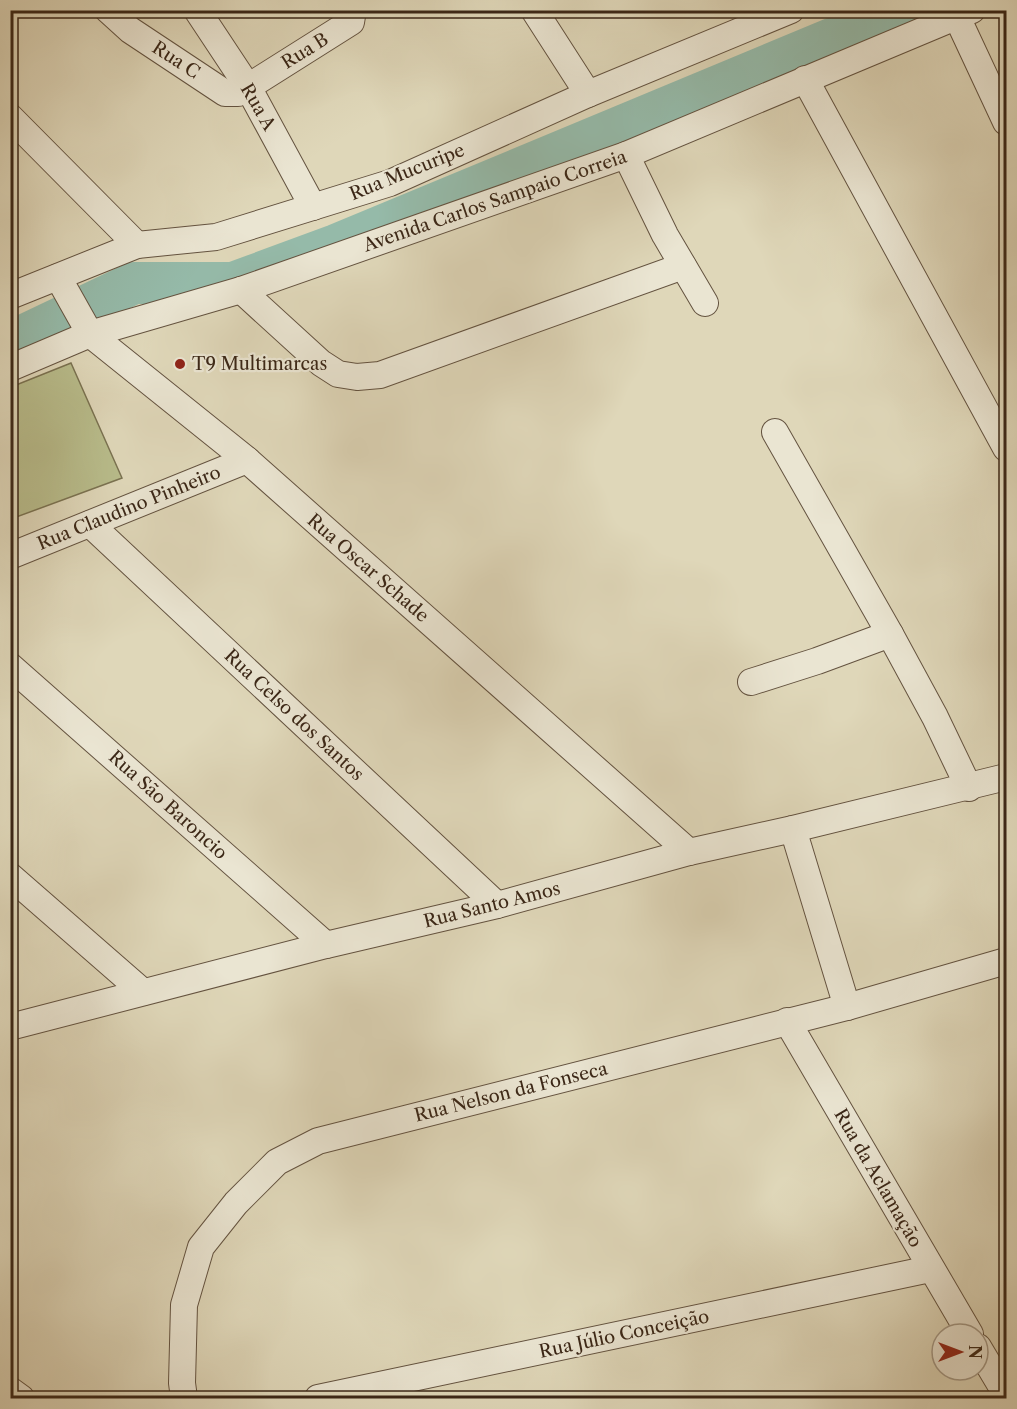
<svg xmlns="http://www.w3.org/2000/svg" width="1017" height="1409" font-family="'Libre Caslon Text',serif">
<rect width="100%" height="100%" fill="#dfd7b9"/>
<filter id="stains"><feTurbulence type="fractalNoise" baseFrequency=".00333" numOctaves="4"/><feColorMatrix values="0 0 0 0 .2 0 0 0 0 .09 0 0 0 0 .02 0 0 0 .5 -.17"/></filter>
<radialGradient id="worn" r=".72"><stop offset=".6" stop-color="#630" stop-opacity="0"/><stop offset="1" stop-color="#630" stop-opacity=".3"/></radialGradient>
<path fill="#b8bc8b" stroke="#7a7251" stroke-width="1.5" d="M71 363 122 478 11 519V387Z"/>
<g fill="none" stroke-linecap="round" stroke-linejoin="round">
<path stroke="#95baa9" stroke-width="42" d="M10 342 134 283H233L336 245 901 10"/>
<defs>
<g id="minor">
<path d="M108 10 130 30 225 93H238L248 87 351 22 353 10"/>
<path d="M197 10 248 87 313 207"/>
<path d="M534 10 588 94"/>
<path d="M957 17 1006 122"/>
<path d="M805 79 1006 448"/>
<path d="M10 117 137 245"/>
<path d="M626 155 665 235 705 303"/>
<path d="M58 277 90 334 247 460 689 852"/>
<path d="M241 290 321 363 338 374 357 377 380 375 683 266"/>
<path d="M10 296 137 245 216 237 390 183 588 94 791 10"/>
<path d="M10 368 90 334 241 290 626 155 972 10"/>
<path d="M775 432 890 634"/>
<path d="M90 524 497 905"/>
<path d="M10 556 247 460"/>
<path d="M10 666 326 945"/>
<path d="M751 682 817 661 890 634 935 717 969 788"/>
<path d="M793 829 847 1007"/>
<path d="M10 876 143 992"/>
<path d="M787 1021 970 1334"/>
<path d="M10 1027 326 945 497 905 689 852 793 829 1006 777"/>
<path d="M978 1347 1006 1394"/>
<path d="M10 1390 21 1398"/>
<path d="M184 1398 182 1383 184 1305 201 1247 236 1203 277 1162 318 1141 847 1007 1006 961"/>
<path d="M318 1398 930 1269"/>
</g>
</defs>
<use href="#minor" stroke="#645340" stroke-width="28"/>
<use href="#minor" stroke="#eae5d2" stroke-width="26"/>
</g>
<circle fill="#8f2418" stroke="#eae5d2" stroke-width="2" cx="180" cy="364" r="6"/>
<g text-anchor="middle" stroke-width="4.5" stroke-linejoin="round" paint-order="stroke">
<g font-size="18" fill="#3b2717" stroke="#eae5d2">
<text transform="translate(305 51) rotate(-32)" y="6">Rua B</text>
<text transform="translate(176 60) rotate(33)" y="6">Rua C</text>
<text transform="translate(258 107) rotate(60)" y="6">Rua A</text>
<text transform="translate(407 172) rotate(-22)" y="6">Rua Mucuripe</text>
<text transform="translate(495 201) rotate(-19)" y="6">Avenida Carlos Sampaio Correia</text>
<text transform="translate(129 508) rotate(-22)" y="6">Rua Claudino Pinheiro</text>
<text transform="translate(368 568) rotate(41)" y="6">Rua Oscar Schade</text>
<text transform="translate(294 715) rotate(43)" y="6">Rua Celso dos Santos</text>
<text transform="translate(168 805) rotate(42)" y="6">Rua São Baroncio</text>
<text transform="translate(492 905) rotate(-14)" y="6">Rua Santo Amos</text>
<text transform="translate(511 1092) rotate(-14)" y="6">Rua Nelson da Fonseca</text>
<text transform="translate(878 1178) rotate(60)" y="6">Rua da Aclamação</text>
<text transform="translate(624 1334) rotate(-12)" y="6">Rua Júlio Conceição</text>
</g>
<g font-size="18" fill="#3b2717" stroke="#eae5d2" text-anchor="start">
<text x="192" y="370">T9 Multimarcas</text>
</g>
</g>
<rect width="1017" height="1409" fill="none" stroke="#dfd7b9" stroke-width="36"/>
<rect x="12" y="12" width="993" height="1385" fill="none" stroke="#3b2717" stroke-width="3"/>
<rect x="18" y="18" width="981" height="1373" fill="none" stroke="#3b2717" stroke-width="1.5"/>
<g transform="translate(960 1352) rotate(90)"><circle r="28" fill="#eae5d2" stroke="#a49987" stroke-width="1.5"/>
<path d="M0-4.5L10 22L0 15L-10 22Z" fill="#8f2418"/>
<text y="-9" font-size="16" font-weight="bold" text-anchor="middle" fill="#3b2717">N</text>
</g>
<rect width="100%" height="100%" filter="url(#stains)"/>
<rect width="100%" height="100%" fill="url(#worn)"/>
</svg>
